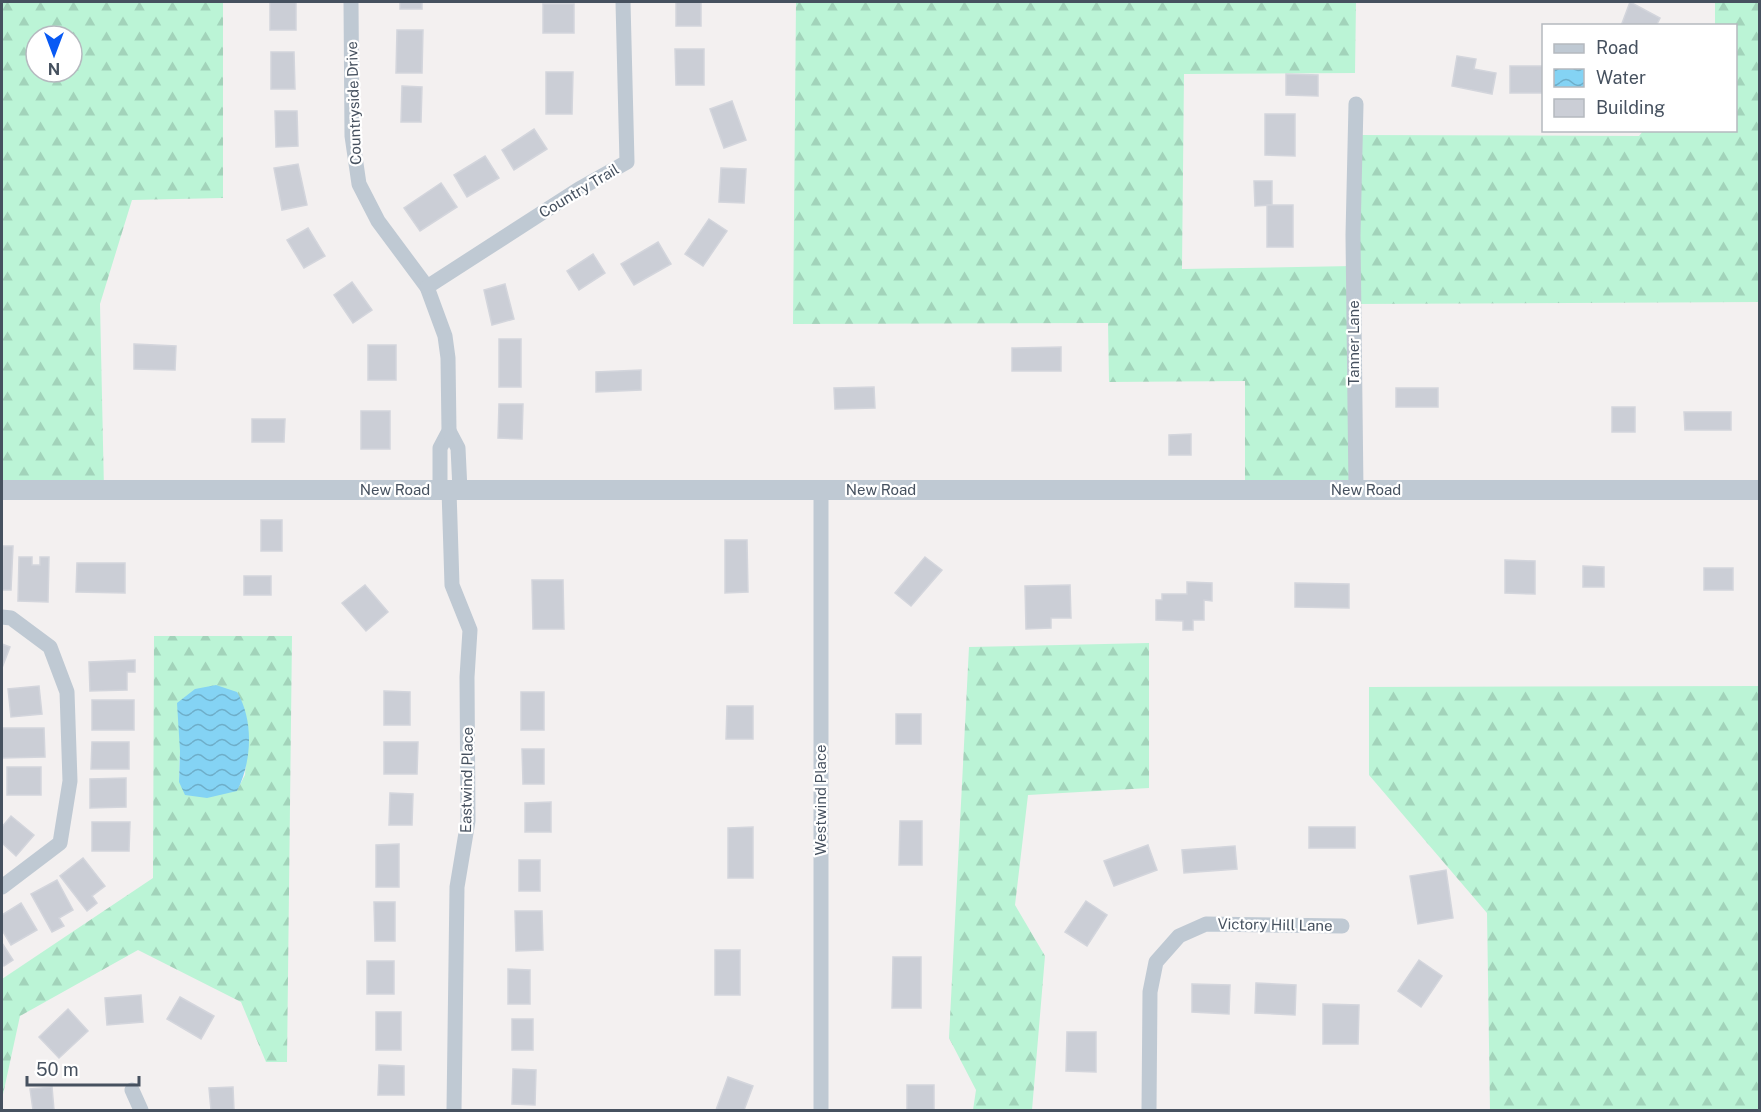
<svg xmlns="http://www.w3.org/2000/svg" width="1761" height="1112" font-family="'Public Sans',sans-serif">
<defs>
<pattern id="forest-firs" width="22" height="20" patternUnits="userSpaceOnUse" patternTransform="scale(1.5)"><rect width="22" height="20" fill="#bbf4d6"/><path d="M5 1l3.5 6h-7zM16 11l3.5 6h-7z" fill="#a2d3ba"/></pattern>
<pattern id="water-waves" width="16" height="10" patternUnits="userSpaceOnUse" patternTransform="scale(1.5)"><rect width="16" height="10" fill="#84d3f4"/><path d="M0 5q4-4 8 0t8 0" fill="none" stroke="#6eaec9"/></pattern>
</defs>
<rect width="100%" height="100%" fill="#f3f0f0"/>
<g fill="url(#forest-firs)" fill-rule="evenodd">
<path d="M2 2H223V198L132 200 100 304 104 490H2ZM36 36H72V72H36Z"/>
<path d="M796 2H1356L1355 73 1184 74 1182 269 1353 266 1355 135 1639 136 1643 131 1736 130V26L1715 25V2H1759V302L1354 304 1356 490 1245 491V381L1109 382 1108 323 793 324Z"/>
<path d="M154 636H292L287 1062H266L241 1002 138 950 20 1016 2 1099V979L153 878ZM248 734 245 775 237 790 179 782 180 751Z"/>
<path d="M1149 643V788L1028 795 1015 905 1045 956 1032 1110H973L976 1090 949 1038 969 647Z"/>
<path d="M1759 686V1110H1490L1487 913 1369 775V687Z"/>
</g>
<path fill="url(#water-waves)" d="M216 685 237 692C254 720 252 762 237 791L207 798 185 795 179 782 180 751 177 703 195 689Z"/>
<g fill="#cbced6" stroke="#d3d5dc" stroke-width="1.5">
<rect x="270" y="2" width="26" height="28"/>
<rect x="400" y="2" width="22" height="7"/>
<rect x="676" y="2" width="25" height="24"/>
<path d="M1630 2 1660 18 1656 26H1621Z"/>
<rect x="543" y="4" width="31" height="29"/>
<path d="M397 30H423L422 73H396Z"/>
<path d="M675 49H704V85H676Z"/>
<path d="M271 52H294L295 89H271Z"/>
<path d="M1457 56 1476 59 1474 69 1496 73 1492 94 1452 86Z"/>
<rect x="1510" y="66" width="34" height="27"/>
<path d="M546 72H573L572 114H546Z"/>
<path d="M1286 74 1318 75V96L1286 95Z"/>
<path d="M402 86 422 87 421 122H401Z"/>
<path d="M732 101 746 140 724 148 710 109Z"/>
<path d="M275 111H297L298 146 276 147Z"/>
<path d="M1265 114H1295V156L1265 155Z"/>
<path d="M534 129 547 149 514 170 502 150Z"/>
<path d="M485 156 499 178 467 197 454 175Z"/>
<path d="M298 164 307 205 282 210 274 168Z"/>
<path d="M721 168 746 169 744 203 719 202Z"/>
<path d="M1254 181H1272V205L1255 206Z"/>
<path d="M441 183 457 207 420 231 404 208Z"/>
<rect x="1267" y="205" width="26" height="42"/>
<path d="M709 219 727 231 703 266 685 254Z"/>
<path d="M308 228 325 256 304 268 287 240Z"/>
<path d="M658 242 671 264 634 285 621 264Z"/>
<path d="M593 254 605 273 579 290 567 271Z"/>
<path d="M352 282 372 310 353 323 334 295Z"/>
<path d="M505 284 514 319 492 325 484 290Z"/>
<rect x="499" y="339" width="22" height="48"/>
<path d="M134 344 176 346 175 370 134 369Z"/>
<rect x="368" y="345" width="28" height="35"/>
<path d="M1061 347V371H1012V348Z"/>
<path d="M641 370V390L596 392V372Z"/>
<path d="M874 387 875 408 835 409 834 388Z"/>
<rect x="1396" y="388" width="42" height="19"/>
<path d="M499 404H523L522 439 498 438Z"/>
<rect x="1612" y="407" width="23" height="25"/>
<rect x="361" y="411" width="29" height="38"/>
<path d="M1684 412H1731V430H1685Z"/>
<path d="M252 419H285L284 442H252Z"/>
<path d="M1191 434V455H1169V435Z"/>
<rect x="261" y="520" width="21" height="31"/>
<path d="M725 540H747L748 592 725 593Z"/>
<path d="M3 546H13L11 590H2Z"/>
<path d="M19 557H32V565H40V557H49L48 602 18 601Z"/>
<path d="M925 557 942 570 911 606 895 593Z"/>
<path d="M1505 560 1535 561V594L1505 593Z"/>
<path d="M77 563H125V593L76 592Z"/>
<path d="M1583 566 1604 567V587H1583Z"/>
<rect x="1704" y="568" width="29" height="22"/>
<rect x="244" y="576" width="27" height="19"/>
<path d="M532 580H563L564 629H533Z"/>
<path d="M1187 582 1212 583V601L1204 600V620H1193V630H1183V621L1156 620V600H1162V594H1187Z"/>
<path d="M1295 583 1349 584V608L1295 607Z"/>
<path d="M365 585 388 612 366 631 342 603Z"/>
<path d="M1070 585 1071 618H1051V628L1026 629 1025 586Z"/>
<path d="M2 644 10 647 2 668Z"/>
<path d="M135 660V672H127V690L90 691 89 662Z"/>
<path d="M39 686 42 714 11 717 8 689Z"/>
<path d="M384 691 410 692V725H384Z"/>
<rect x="521" y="692" width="23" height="38"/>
<rect x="92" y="700" width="42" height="30"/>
<path d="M727 706H753V739H726Z"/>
<rect x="896" y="714" width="25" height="30"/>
<path d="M2 728H44L45 757 2 758Z"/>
<path d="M92 742H129V769H91Z"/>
<path d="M384 742H418L417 774H384Z"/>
<path d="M522 749H544V784H523Z"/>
<rect x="7" y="767" width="34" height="28"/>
<path d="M126 778V807L90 808V779Z"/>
<path d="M390 793 413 794 412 825H389Z"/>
<path d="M551 802V832H525V803Z"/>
<path d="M11 816 34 835 16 856 2 843V827Z"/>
<path d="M900 821H922V865H899Z"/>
<path d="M92 822H130L129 851H92Z"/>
<path d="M753 827V878H728V828Z"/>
<rect x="1309" y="827" width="46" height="21"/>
<path d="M399 844V887H376V845Z"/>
<path d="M1148 845 1157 870 1114 886 1104 861Z"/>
<path d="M1235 846 1237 869 1184 873 1182 850Z"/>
<path d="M83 858 105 886 92 896 97 903 87 911 60 876Z"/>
<rect x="519" y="860" width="21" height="31"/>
<path d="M1446 870 1453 918 1418 924 1410 876Z"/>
<path d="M57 880 73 910 59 918 64 926 52 932 31 894Z"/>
<path d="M1086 901 1107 915 1087 946 1065 932Z"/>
<path d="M374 902H395V941H375Z"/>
<path d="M21 903 37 930 11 945 2 930V915Z"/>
<path d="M515 911H542L543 950 516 951Z"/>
<path d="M2 943 13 960 4 966 2 962Z"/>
<rect x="715" y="950" width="25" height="45"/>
<path d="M893 957H921V1008H892Z"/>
<path d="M1419 960 1442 976 1421 1007 1398 991Z"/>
<rect x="367" y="961" width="27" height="33"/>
<path d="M508 969 530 970V1004H508Z"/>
<path d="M1256 983 1296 985 1295 1015 1255 1013Z"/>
<path d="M1192 984 1230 985 1229 1014 1192 1012Z"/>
<path d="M141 995 143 1022 107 1025 105 998Z"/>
<path d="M180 997 214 1016 201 1039 167 1019Z"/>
<path d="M1323 1004 1359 1005 1358 1044H1323Z"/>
<path d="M68 1009 88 1031 59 1058 39 1037Z"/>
<rect x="376" y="1012" width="25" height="38"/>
<rect x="512" y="1019" width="21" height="31"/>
<path d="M1067 1032H1096V1072L1066 1071Z"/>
<path d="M379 1065 404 1066V1095H378Z"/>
<path d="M513 1069 536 1070 535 1105 512 1104Z"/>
<path d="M728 1077 753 1086 744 1110H716Z"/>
<rect x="907" y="1085" width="27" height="25"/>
<path d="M52 1087 54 1110H33L30 1089Z"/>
<path d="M233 1087 234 1110H211L209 1088Z"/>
</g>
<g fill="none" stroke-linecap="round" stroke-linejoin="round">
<g stroke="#bfc9d3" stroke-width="15">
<path d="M351 2 352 136 359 184 378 221 427 287 445 336 448 358 449 431 440 448V490"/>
<path d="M1356 104 1353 235 1356 490"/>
<path d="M427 287 579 189 627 162 623 2"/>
<path d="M449 431 458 448 460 490"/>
<path d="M449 490 452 585 470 630 467 677 468 821 457 887 454 1110"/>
<path d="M2 617 11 618 50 647 67 692 70 781 60 843 2 887"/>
<path d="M132 1090 141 1110"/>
<path d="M821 1110V490"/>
<path d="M1149 1110 1150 992 1156 962 1179 936 1206 924 1342 926"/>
</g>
<path stroke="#bfc9d3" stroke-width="20" d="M2 490H1760"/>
</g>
<g text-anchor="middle" stroke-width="4.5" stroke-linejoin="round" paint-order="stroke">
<g font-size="15" fill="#46515f" stroke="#fff">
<text transform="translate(354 103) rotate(-92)" y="5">Countryside Drive</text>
<text transform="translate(579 191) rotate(-31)" y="5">Country Trail</text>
<text transform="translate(1354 343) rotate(-90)" y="5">Tanner Lane</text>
<text x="395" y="495">New Road</text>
<text x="881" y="495">New Road</text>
<text x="1366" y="495">New Road</text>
<text transform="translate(467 780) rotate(-89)" y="5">Eastwind Place</text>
<text transform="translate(821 800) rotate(-90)" y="5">Westwind Place</text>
<text transform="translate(1275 925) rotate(1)" y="5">Victory Hill Lane</text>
</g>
</g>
<rect width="1761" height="1112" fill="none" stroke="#46515f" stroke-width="6"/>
<rect x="1542" y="24" width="195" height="108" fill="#ffffff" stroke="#b5b9bf" stroke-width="1.5"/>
<rect x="1554" y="44" width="30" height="9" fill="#bfc9d3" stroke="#b5b9bf" stroke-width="1.5"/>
<text x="1596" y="54" font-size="18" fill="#46515f">Road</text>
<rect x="1554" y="69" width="30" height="18" fill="url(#water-waves)" stroke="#b5b9bf" stroke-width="1.5"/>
<text x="1596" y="84" font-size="18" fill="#46515f">Water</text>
<rect x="1554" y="99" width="30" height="18" fill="#cbced6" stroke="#b5b9bf" stroke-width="1.5"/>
<text x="1596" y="114" font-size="18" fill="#46515f">Building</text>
<g transform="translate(54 54) rotate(180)"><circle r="28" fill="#ffffff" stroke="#b5b9bf" stroke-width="1.5"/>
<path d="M0-4.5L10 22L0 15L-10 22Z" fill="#0859f4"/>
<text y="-9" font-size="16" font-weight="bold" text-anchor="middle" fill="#46515f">N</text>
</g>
<path d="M27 1076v9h112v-9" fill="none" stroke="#46515f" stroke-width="3"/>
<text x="36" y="1076" font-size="18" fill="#46515f" stroke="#ffffff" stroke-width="4.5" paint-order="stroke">50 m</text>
</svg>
